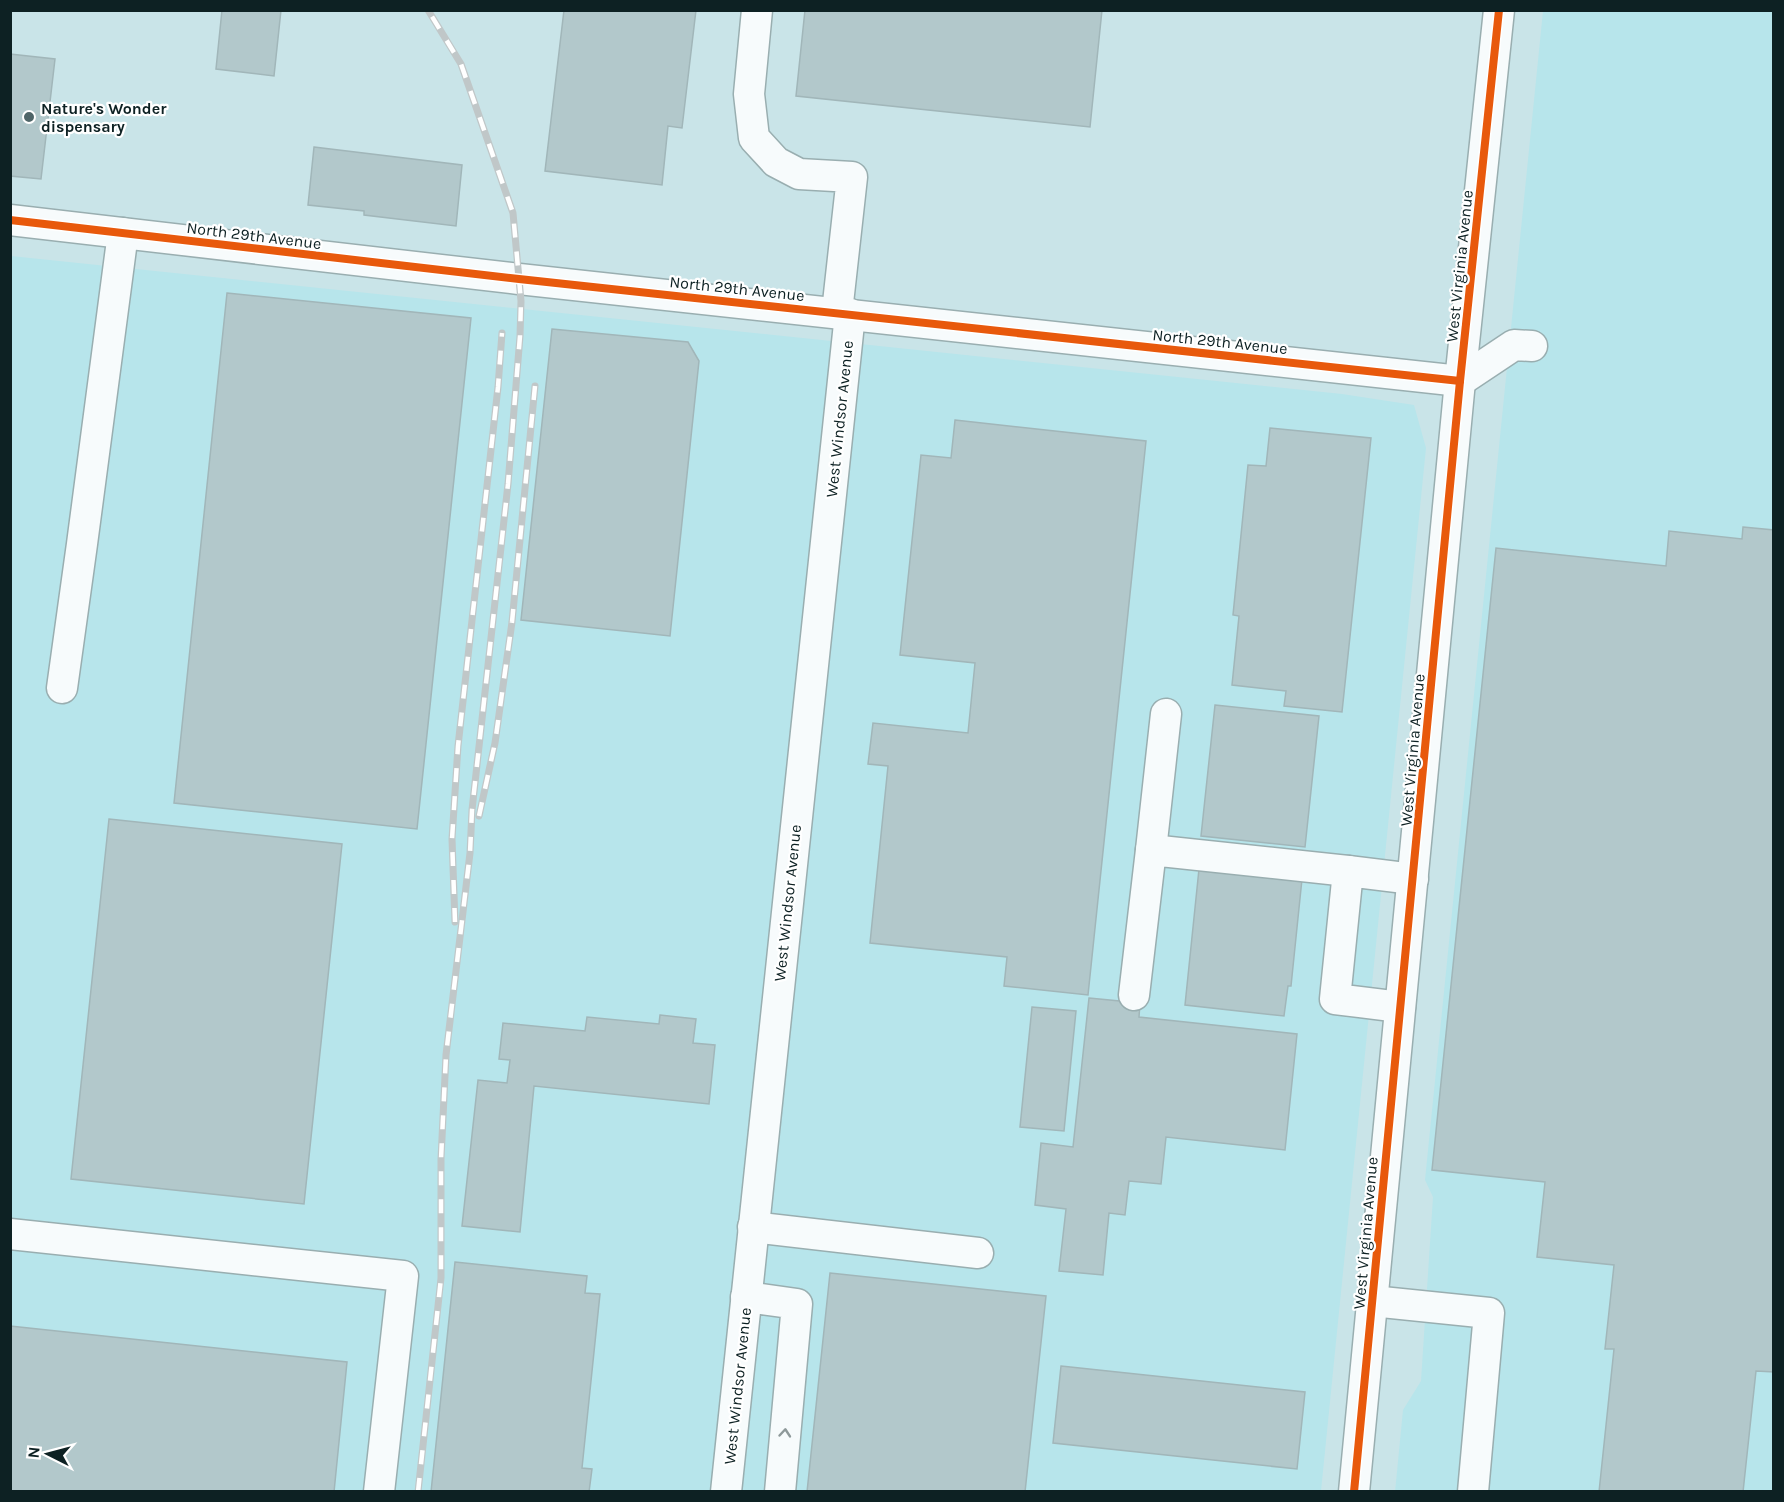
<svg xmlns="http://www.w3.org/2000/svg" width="1784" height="1502" font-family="Karla,sans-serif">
<rect width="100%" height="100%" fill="#c9e4e8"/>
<g fill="#b7e5eb">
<path d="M1543 11H1773V1491L1395 1492 1403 1410 1421 1381 1433 1197 1425 1180Z"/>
<path d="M11 256 1342 394 1414 405 1426 448 1321 1491 11 1492Z"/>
</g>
<g fill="#b2c8cb" stroke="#a1b6b9" stroke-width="1.5">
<path d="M222 10H281L274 76 216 69Z"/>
<path d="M564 10H696L682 128 668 126 662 185 545 171Z"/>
<path d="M805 10H1102L1090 127 796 96Z"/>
<path d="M10 54 55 59 41 179 10 176Z"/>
<path d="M314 147 462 165 456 226 364 215V211L308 205Z"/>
<path d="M227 293 471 318 417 829 174 803Z"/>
<path d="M552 329 688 342 699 361 670 636 521 620Z"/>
<path d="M955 420 1146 441 1088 995 1004 986 1007 957 870 943 888 766 868 764 873 723 968 733 975 663 900 655 921 455 951 458Z"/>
<path d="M1270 428 1371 438 1342 712 1284 706 1286 691 1232 685 1239 616 1233 615 1248 465 1266 466Z"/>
<path d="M1743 527 1774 530V1372L1756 1371 1743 1492H1599L1614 1349H1605L1614 1265 1537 1257 1545 1182 1432 1170 1496 548 1666 566 1669 531 1742 539Z"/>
<path d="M1215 705 1319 716 1305 847 1201 836Z"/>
<path d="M109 819 342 844 304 1204 71 1179Z"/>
<path d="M1199 869 1302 879 1291 986H1288L1284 1016 1185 1005Z"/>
<path d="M1089 998 1140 1003 1139 1017 1297 1034 1285 1150 1166 1137 1161 1184 1129 1181 1125 1215 1109 1213 1103 1275 1059 1271 1066 1209 1035 1205 1041 1143 1073 1147Z"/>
<path d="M1032 1007 1076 1011 1064 1131 1020 1127Z"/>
<path d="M660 1015 696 1019 693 1043 715 1045 709 1104 534 1086 520 1232 462 1226 478 1080 507 1083 510 1060 499 1059 503 1023 585 1031 587 1017 659 1024Z"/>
<path d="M455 1262 587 1276 585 1293 600 1294 582 1468 592 1469 589 1492H431Z"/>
<path d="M830 1273 1046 1296 1025 1492H807Z"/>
<path d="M10 1326 347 1362 334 1492H10Z"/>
<path d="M1061 1366 1305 1392 1297 1469 1053 1443Z"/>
</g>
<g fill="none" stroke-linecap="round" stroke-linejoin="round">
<defs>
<g id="minor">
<path d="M757 10 749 94 754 138 776 162 799 174 852 177 837 312"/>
<path d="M10 220 519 279 1460 381 1514 345 1532 346"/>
<path d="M62 688 82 544 123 233"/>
<path d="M1151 850 1166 714"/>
<path d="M1134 995 1151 850 1348 871"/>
<path d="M1400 1007 1335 999 1348 871 1413 879"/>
<path d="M753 1227 978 1253"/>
<path d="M10 1234 403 1276 379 1492"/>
<path d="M746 1297 797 1304 780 1492"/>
<path d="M1372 1301 1489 1313 1473 1492"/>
<path d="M726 1492 850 314"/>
<path d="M1354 1492 1460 381 1499 10"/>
</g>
</defs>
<use href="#minor" stroke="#99aeb0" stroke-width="33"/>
<use href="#minor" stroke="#f7fbfc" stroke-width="30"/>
<defs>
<g id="rail">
<path d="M479 816 495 743 512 622 535 386"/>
<path d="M455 922 452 839 458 746 498 387 502 333"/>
<path d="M418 1492 441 1278V1159L446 1055 470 853 472 810 508 484 520 336 521 301 513 213 461 64 428 10"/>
</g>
</defs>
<use href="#rail" stroke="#c0c7c8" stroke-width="7"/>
<use href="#rail" stroke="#fff" stroke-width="4.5" stroke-dasharray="14" stroke-linecap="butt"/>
<defs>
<g id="cycleway">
<path d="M10 220 519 279 1460 381"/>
<path d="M1354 1492 1460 381 1499 10"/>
</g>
</defs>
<use href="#cycleway" stroke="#fff" stroke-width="11"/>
<use href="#cycleway" stroke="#e8590c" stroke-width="8"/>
</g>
<defs><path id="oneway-chevron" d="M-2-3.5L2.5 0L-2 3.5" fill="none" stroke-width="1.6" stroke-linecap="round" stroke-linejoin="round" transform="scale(1.5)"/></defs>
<use stroke="#8e999a" href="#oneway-chevron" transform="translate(785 1433) rotate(-85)"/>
<circle fill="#4f6568" stroke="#fff" stroke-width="2" cx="29" cy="117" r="6"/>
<g text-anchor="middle" stroke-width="4.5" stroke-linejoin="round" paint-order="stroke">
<g font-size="16" font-weight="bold" fill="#0d2123" stroke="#fff" text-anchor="start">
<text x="41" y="114">Nature's Wonder<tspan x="41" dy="18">dispensary</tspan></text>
</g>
<g font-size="16" fill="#0d2123" stroke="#fff">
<text transform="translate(254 235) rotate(7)" y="6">North 29th Avenue</text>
<text transform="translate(1459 266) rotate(-84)" y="6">West Virginia Avenue</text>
<text transform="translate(737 288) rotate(6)" y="6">North 29th Avenue</text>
<text transform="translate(1220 341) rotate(6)" y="6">North 29th Avenue</text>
<text transform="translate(839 419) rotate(-84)" y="6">West Windsor Avenue</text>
<text transform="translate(1412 750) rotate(-85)" y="6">West Virginia Avenue</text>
<text transform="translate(787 903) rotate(-84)" y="6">West Windsor Avenue</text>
<text transform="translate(1365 1233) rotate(-85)" y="6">West Virginia Avenue</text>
<text transform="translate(737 1386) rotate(-84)" y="6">West Windsor Avenue</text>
</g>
</g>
<rect width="1784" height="1502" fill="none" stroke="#0d2123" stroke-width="24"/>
<g transform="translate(48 1454) rotate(276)" stroke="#ffffff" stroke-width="4.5" paint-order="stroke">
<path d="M0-4.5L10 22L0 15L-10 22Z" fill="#0d2123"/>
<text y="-9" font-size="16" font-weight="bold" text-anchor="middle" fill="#0d2123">N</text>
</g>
</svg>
